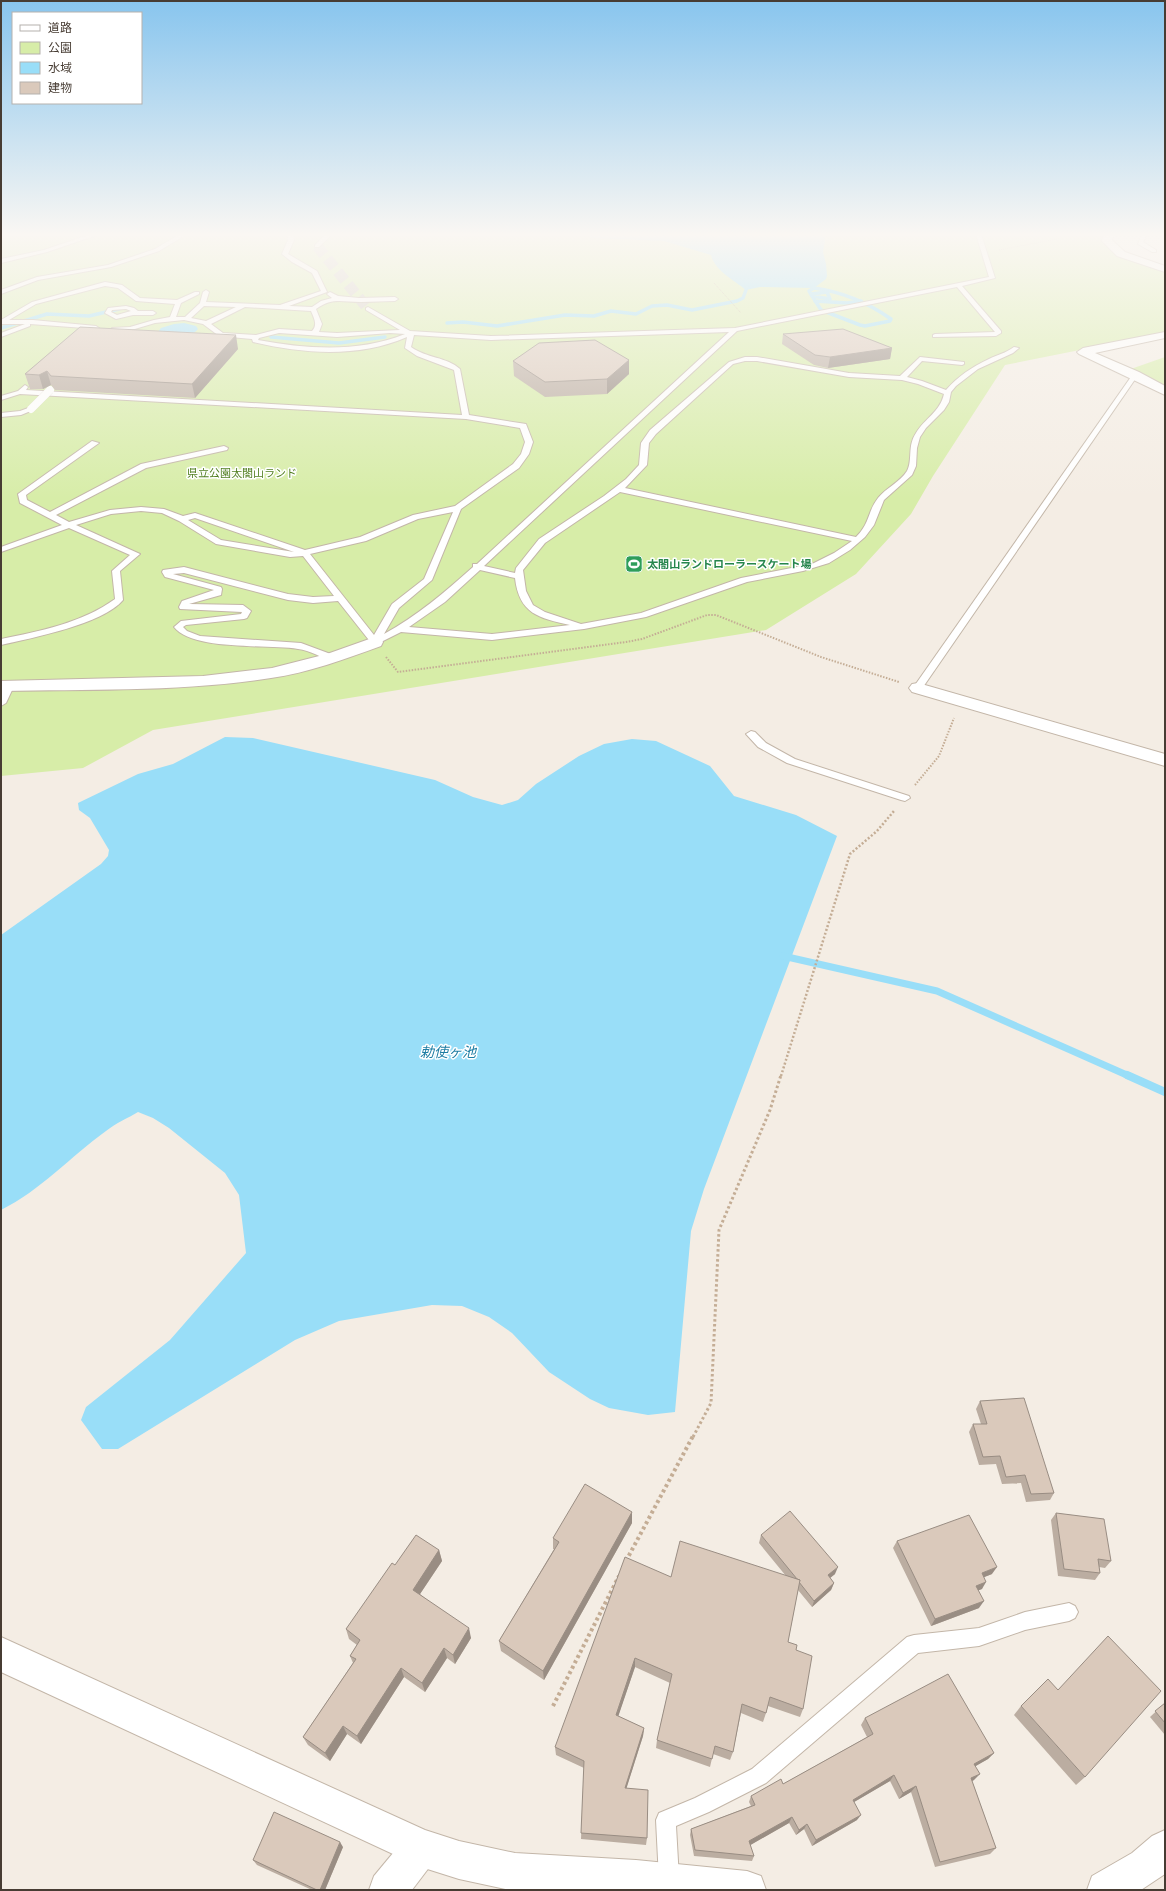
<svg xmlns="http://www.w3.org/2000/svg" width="1166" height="1891" font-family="Quicksand,'Noto Sans JP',sans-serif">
<rect width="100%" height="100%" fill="#f4ede4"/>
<g fill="#d7eda8">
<path d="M1 234H1105L1118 254 1165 270V333L1005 365 933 476 911 514 856 574 766 630 153 730 83 768 1 776Z"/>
<path d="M1165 357V388L1128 370Z"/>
</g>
<g fill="#99def8">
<path d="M579 234H824L825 240 823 252 826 264 827 276 826 279 814 288 760 287 746 290C734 280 715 271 711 255L664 241 595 238Z"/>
<path d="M174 324 184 323 196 326 198 329C189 341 170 334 157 333L161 328Z"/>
<path d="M225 737 253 738 435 780 473 797 502 805 518 800 536 784 579 756 604 744 632 739 656 741 710 766 734 796 796 815 837 836 704 1189 691 1231 675 1412 648 1415 609 1408 590 1399 549 1372 512 1333 489 1317 462 1306 432 1305 339 1321 295 1340 118 1449H102L81 1420 86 1407 170 1340 246 1253 239 1195 225 1173 169 1128 153 1118 138 1112C128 1118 116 1123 106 1131 70 1157 41 1190 1 1210V935L101 864 108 856 109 850 90 818 79 810 78 803 138 774 173 764Z"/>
</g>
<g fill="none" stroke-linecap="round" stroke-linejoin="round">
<g stroke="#99def8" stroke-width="3.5">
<path d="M814 288C843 292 867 302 891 319L890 321 865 326 860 325 821 310 809 291Z"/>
<path d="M811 294 827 292 830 299 812 296"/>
<path d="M815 301 847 303 861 301"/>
<path d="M447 323 463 322 497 326 565 315 594 316 611 311 636 314 652 306 667 305 692 310 737 301 743 298 746 290"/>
<path d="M1 328 47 314 89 316 119 309"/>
<path d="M271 337 339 343 385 337"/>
</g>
<path stroke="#99def8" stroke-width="7" d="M783 956 937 991 1129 1076"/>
<path stroke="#99def8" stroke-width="8" d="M1127 1075 1165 1092"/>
<path stroke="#d1cac1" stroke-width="11" stroke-dasharray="11 5.5" stroke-linecap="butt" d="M317 246 368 309"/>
<defs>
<g id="service">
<path d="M91 234H100L47 252 1 263V259L44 250Z"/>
<path d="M180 234H187L159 251 111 267 38 280 1 294V290L37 277 108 265 155 249Z"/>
<path d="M287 234H293L294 240 288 254 317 271 327 292 289 306 312 307 321 301 332 298 327 294 330 292 338 296 359 298 395 297 398 299 395 301C384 301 372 302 361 302 341 302 333 297 316 309L322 324 319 332 337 333 400 330 366 310V308L368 307 410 331 491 336 735 328 989 277 976 234H981L995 278 962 286 1001 331V333L996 336 933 337V335L935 334 995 332 957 287 737 331 484 566 515 573 516 568 539 539 604 496 626 479 639 465 641 443 650 430 729 362 745 357H757L849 373 900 376 920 357 964 362V364L962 365 922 361 907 377 922 381 946 390C958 376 972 367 989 359 997 355 1006 353 1014 347L1019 348 1013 353 978 369 956 386 951 392 949 402 944 410 926 428 920 437 917 448 916 466 912 475 884 500 874 525 865 537 850 550 829 563 803 571 747 582 646 617 584 629 492 640 401 632 375 645 372 644 338 601 313 603 288 600 184 573 173 574 221 587 222 589 221 595 189 604 243 605 251 611 247 618 244 619 186 625 183 627 187 631 200 636 301 643 336 656 338 658 333 661C321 658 310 650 298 649 268 644 192 651 174 627L181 621 241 614 242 612 180 609 179 607 182 601 214 590 165 577 162 572 163 570 184 567 288 594 313 597 334 596 303 556 290 557 216 544 179 521 162 513 141 511 111 514 76 525 140 554 120 571 123 600C103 624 32 638 1 645V639C40 631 82 623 115 599L112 571 130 555 69 528 1 552V547L62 525 20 503 18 494 92 441 99 443 26 495 27 500 50 512 141 464 224 446 228 448 227 450 146 468 56 515 69 522 110 510 141 507 164 509 183 516 195 513 305 550 360 537 413 515 455 506 513 464 521 454 525 442 520 428 466 419 20 394 1 400V396L18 391 25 385 28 387 26 390 462 415 454 370 417 356 405 348 407 337C359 358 303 354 253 342L252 339 219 336 203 324 184 320 155 323 128 331H114L112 330V328L130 327 154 320 170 317 175 304 136 301 118 288 105 286 36 304 9 320H33L96 326 99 328 98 329 30 324V326L1 337V333L25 324H1V320L32 302 105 282 122 285 140 298 177 300 195 292H199V294L181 303 176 317H185L200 303 203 292 206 290 209 292 206 302 280 305 321 291 312 273 292 262 282 254 288 240ZM204 306 236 307 206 321 191 318ZM245 307 311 311C314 318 318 325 312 331L279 329 256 335 223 333 211 324ZM729 332 477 564H473V567C445 592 417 616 384 634L399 608 432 580 461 509 519 468 529 454 533 442 526 424 469 415 460 369C447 357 426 358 411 347L414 335 491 340ZM279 333 337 337 390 333 405 334C358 353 307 349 258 340L259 338ZM745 361H757L849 377 902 380 918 384 944 394C940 412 925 418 916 433 907 446 913 460 907 471 900 482 886 488 878 498 867 512 871 522 856 537L625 488 647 465 649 443 656 434 733 364ZM620 492 852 541 834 553 812 564 741 578 641 613 581 624 545 612 533 605 526 591 523 570 545 543ZM453 512 424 579 392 604 374 635 310 554 366 541 418 519ZM195 518 294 552 221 540 188 520ZM480 570 515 578C519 614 539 618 570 625L492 634 409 627 445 602Z"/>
<path d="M326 234H332L319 247H315V245Z"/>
<path d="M1142 234H1147L1143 242 1156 250V252H1152L1138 244Z"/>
<path d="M126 306 134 308 138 311H153L156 313 153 315H133L116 319 105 313 108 308ZM126 309 131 311 117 315 111 312 112 310Z"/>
<path d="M1133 374 1138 375 921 690H915L913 688Z"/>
<path d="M31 407 33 408V410L21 415 1 417V413L20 411Z"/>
<path d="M9 683 14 686 6 703 1 706V693L6 684Z"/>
<path d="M751 731 755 732 766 743 795 759 909 796 910 798 905 801 901 800 787 763 758 747 746 734Z"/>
<path d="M1069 1603 1075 1606 1078 1612 1075 1618 1069 1621 1025 1630 979 1646 918 1653 766 1783 709 1812 676 1826 679 1879 676 1886 669 1889 662 1886 659 1879 656 1820 659 1813 695 1798 752 1769 907 1637 914 1635 979 1628 1025 1612Z"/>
</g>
<g id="minor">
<path d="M1165 332V338L1095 353 1139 372 1165 386V395L1079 354 1077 352 1083 348Z"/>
<path d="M375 637 381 638 383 642 381 646C345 659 308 673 271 678 182 692 91 689 1 691V681L203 676 272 668 327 654Z"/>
<path d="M918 683 1165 754V766L912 692 909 688 912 684Z"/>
<path d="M421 1829 434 1835 440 1848 434 1861 412 1890H369L374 1876 408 1835Z"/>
</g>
<g id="tertiary">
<path d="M1104 234H1114L1112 240 1125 252 1165 266V272L1117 256 1102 241Z"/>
<path d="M1 1637 425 1830 459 1841 515 1853 636 1860 747 1871 761 1876 766 1890H510L459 1879 421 1867 1 1672Z"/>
<path d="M1165 1830V1874L1141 1890H1087L1092 1876 1132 1853 1152 1836Z"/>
</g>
</defs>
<use href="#service" stroke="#c3b6a8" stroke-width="2"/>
<use href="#minor" stroke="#c3b6a8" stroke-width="2"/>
<use href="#tertiary" stroke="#c3b6a8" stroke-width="2"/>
<g stroke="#c4ad95" stroke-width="1" stroke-dasharray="1 1" stroke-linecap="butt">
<path d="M999 250 1057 239"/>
<path d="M714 283 741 313"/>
</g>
<g stroke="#c4ad95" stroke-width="2" stroke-dasharray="1.5 1.5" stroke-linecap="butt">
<path d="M386 657 398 672 626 642 642 639 707 615H716L821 657 899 682"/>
<path d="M915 785 939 756 954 718"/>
</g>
<path stroke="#c4ad95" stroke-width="2.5" stroke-dasharray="2 2" stroke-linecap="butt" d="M781 1076 850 854 877 831 894 811"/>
<path stroke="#c4ad95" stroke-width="3" stroke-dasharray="2.5 2.5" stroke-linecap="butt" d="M693 1437 711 1403 719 1230 770 1110 781 1075"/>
<g stroke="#c4ad95" stroke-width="4" stroke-dasharray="3 3" stroke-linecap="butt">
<path d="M626 1561 693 1436"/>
<path d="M553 1706 619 1576"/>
</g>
<use href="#service" fill="#fff" fill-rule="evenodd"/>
<use href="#minor" fill="#fff" fill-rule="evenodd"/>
<use href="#tertiary" fill="#fff" fill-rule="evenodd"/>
<defs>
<path id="service-bridge" d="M31 409 50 390"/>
</defs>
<use href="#service-bridge" stroke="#c3b6a8" stroke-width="8" stroke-linecap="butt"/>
<use href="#service-bridge" stroke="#fff" stroke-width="8"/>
</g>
<g fill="#bbada1">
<path d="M80 327 238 349 195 398 55 390 51 385 43 389H30L25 374Z"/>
<path d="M783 334 892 348 890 359 828 368 814 365 782 344Z"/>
<path d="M629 360V374L607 394 545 397 514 376 513 361Z"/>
<path d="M980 1401 1054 1493 1050 1500 1026 1502 1021 1483 1002 1484 996 1464 979 1465 969 1432 973 1424H981L976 1409Z"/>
<path d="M632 1512V1523L544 1680 501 1651 499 1641 554 1549H553V1538Z"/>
<path d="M1056 1513 1111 1561 1105 1568 1099 1567 1100 1573 1095 1580 1058 1576 1051 1520Z"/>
<path d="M761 1535 835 1574 830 1578 834 1583 831 1590 812 1607 798 1590 788 1642 796 1650 803 1709 800 1717 768 1706 766 1713 763 1722 741 1713 733 1752 730 1760 713 1754 710 1767 656 1748 657 1740 670 1683 635 1667 618 1716 644 1728 643 1736 626 1789 647 1838 646 1845 581 1839 584 1768 556 1755 555 1747 671 1577 786 1576 759 1543Z"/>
<path d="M897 1541 992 1574 984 1577 982 1589 978 1590 979 1608 931 1626 893 1548Z"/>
<path d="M439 1550 442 1561 420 1594 471 1638 455 1664 447 1658 425 1692 404 1677 361 1744 347 1734 330 1761 308 1745 303 1737 353 1663 350 1656 357 1645 349 1639 346 1629 395 1565Z"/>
<path d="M1165 1703V1735L1150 1717Z"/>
<path d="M1021 1706 1085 1777 1076 1785 1014 1715Z"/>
<path d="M865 1718 994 1753 988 1759 975 1766 974 1780 972 1781 996 1848 990 1854 935 1867 911 1792 899 1799 890 1781 854 1802 857 1820 812 1846 804 1829 796 1835 789 1823 750 1845 754 1856 752 1861 694 1856 690 1835 691 1829 751 1806 749 1802 751 1796 783 1784 867 1737 861 1725Z"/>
<path d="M343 1847 325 1890H312L257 1865 253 1860Z"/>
</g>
<g fill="#998d83">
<path d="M236 335 238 349 195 398 192 384Z"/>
<path d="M892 348 890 359 828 368 830 357Z"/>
<path d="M629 360V374L607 394V379Z"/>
<path d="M47 371 51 385 43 389 39 375Z"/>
<path d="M632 1512V1523L544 1680 543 1671Z"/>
<path d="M439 1550 442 1561 416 1600 413 1590Z"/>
<path d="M838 1567 835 1574 825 1582 828 1575Z"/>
<path d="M997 1567 992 1574 977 1580 982 1573Z"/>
<path d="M986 1582 982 1589 972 1593 976 1586Z"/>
<path d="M834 1583 831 1590 812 1607 814 1601Z"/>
<path d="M984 1601 979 1608 931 1626 935 1619Z"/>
<path d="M469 1628 471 1638 455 1664 453 1655Z"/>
<path d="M444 1648 447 1658 425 1692 422 1683Z"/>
<path d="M635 1658V1667L616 1723V1715Z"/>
<path d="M401 1668 404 1677 361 1744 357 1736Z"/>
<path d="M343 1726 347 1734 330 1761 325 1753Z"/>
<path d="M644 1728 643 1736 624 1796 625 1788Z"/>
<path d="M994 1753 988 1759 969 1770 974 1764Z"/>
<path d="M980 1774 974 1780 966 1784 971 1778Z"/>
<path d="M894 1775 890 1781 849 1805 853 1800Z"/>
<path d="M916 1786 911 1792 899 1799 903 1793Z"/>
<path d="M861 1815 857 1820 812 1846 816 1840Z"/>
<path d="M792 1817 789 1823 747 1847 749 1841Z"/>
<path d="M807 1824 804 1829 796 1835 799 1830Z"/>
<path d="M340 1842 343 1847 325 1890H320Z"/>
</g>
<g fill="#dac9bb" stroke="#998d83">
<path d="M80 327 236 335 192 384 51 376 47 371 39 375 25 374Z"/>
<path d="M843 329 892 348 830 357 815 355 783 334Z"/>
<path d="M595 340 629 360 607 379 545 382 513 361 539 343Z"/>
<path d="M1024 1398 1054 1493 1031 1494 1025 1475 1006 1477 1000 1456 983 1457 973 1424H987L980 1401Z"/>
<path d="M585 1484 632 1512 543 1671 499 1641 559 1542 553 1538Z"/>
<path d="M790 1511 838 1567 828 1575 834 1583 814 1601 799 1582 800 1580 797 1579 761 1535Z"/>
<path d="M1056 1513 1104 1519 1111 1561 1098 1559 1100 1573 1064 1569Z"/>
<path d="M969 1515 997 1567 982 1573 986 1582 976 1586 984 1601 935 1619 897 1541Z"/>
<path d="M416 1535 439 1550 413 1590 469 1628 453 1655 444 1648 422 1683 401 1668 357 1736 343 1726 325 1753 303 1737 356 1659 350 1656 360 1640 346 1629 392 1563 395 1565Z"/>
<path d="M680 1541 800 1580 788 1642 797 1645 796 1650 812 1656 803 1709 770 1697 766 1713 742 1704 733 1752 715 1746 712 1759 657 1740 672 1674 635 1658 616 1715 644 1728 625 1788 648 1790 647 1838 581 1833 584 1761 555 1747 625 1557 671 1577Z"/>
<path d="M1108 1636 1161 1691 1085 1777 1021 1706 1048 1679 1058 1690Z"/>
<path d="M948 1674 994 1753 974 1764 980 1774 971 1778 996 1848 940 1862 916 1786 903 1793 894 1775 853 1800 861 1815 816 1840 807 1824 799 1830 792 1817 749 1841 754 1856 695 1850 691 1829 755 1805 751 1796 781 1779 783 1784 873 1734 865 1718Z"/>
<path d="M1165 1703V1723L1155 1711Z"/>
<path d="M274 1812 340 1842 320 1890H317L253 1860Z"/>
</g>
<linearGradient id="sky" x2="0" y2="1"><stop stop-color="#88c5ee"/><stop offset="0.47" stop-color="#faf7f3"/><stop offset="1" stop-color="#faf7f3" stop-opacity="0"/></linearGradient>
<rect width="1166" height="499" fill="url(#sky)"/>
<defs>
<symbol id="stadium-square" viewBox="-11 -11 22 22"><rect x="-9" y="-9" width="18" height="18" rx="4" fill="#2e9e5b" stroke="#fff"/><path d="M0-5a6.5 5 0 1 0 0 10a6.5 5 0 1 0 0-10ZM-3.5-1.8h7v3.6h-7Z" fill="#fff"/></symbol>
</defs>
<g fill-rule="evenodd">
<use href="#stadium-square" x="624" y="554" width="20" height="20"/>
</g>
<g text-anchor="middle" stroke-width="3" stroke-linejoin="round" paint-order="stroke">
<g font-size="11" fill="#517f20" stroke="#fff">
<text x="242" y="477">県立公園太閤山ランド</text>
</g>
<g font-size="11" font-weight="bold" fill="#27864d" stroke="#fff" text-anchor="start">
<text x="647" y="568">太閤山ランドローラースケート場</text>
</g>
<g font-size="14" font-style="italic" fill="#1f7ea4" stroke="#fff">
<text x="448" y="1057">勅使ヶ池</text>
</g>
</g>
<rect width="1166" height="1891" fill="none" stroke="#473c33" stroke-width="4"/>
<rect x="12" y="12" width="130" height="92" fill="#ffffff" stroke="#b5b1ad"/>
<rect x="20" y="25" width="20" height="6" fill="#ffffff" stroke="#b5b1ad"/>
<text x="48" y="32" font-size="12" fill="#473c33">道路</text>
<rect x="20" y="42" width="20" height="12" fill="#d7eda8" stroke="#b5b1ad"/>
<text x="48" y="52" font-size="12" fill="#473c33">公園</text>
<rect x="20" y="62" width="20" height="12" fill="#99def8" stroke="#b5b1ad"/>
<text x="48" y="72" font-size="12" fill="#473c33">水域</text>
<rect x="20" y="82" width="20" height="12" fill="#dac9bb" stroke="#b5b1ad"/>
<text x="48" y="92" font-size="12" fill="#473c33">建物</text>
</svg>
